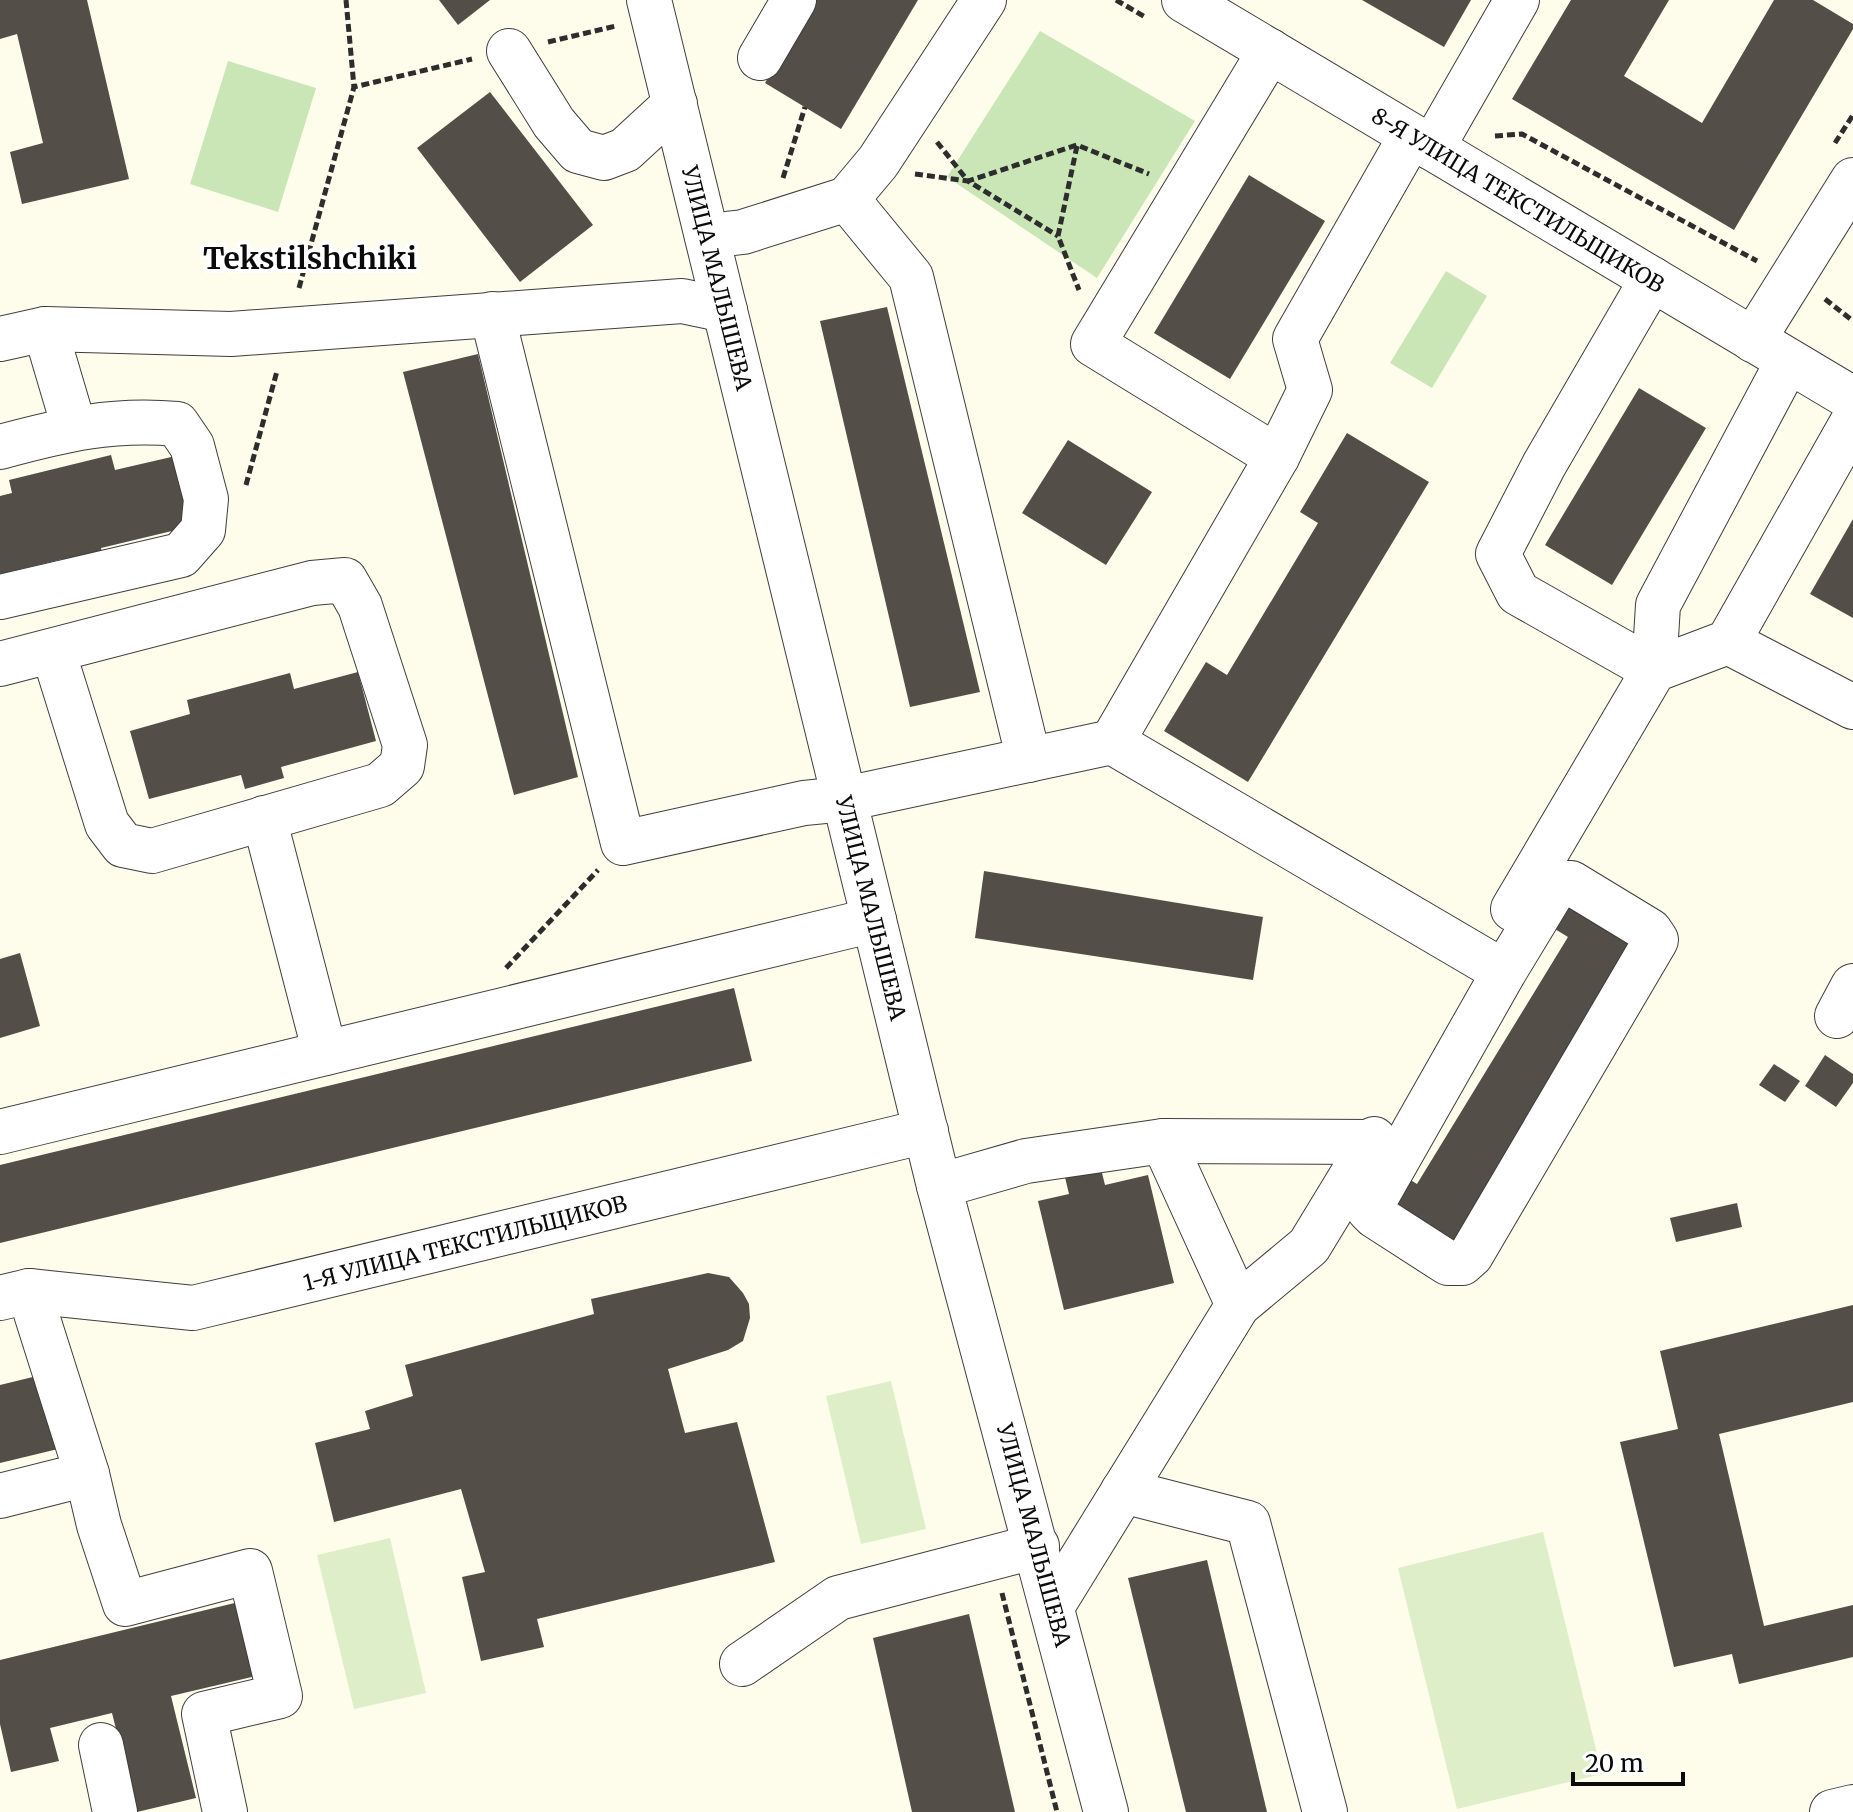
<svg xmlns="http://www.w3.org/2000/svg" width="1853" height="1812" font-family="Merriweather,serif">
<rect width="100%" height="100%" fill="#fefceb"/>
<g fill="#cae6b7">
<path d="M1040 31 1195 121 1097 278 947 177Z"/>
<path d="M228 61 316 88 278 212 190 184Z"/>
<path d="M1446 271 1487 296 1432 388 1390 363Z"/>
</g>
<g fill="#ddeec8">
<path d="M891 1381 926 1529 861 1544 826 1396Z"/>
<path d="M1543 1532 1602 1774 1457 1809 1398 1568Z"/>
<path d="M390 1538 426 1693 354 1709 317 1555Z"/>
</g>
<g fill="#534e48">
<path d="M0 0H87L129 179 22 204 10 152 43 143 17 34 0 39Z"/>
<path d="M439 0H490L458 25Z"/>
<path d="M815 0H918L841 129 765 83Z"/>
<path d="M1362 0H1471L1444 47Z"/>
<path d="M1571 0H1669L1624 76 1702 123 1774 0H1813L1853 24V29L1734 230 1512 99Z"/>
<path d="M490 92 593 225 520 282 417 148Z"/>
<path d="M1249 175 1325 221 1230 379 1154 333Z"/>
<path d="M887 307 980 692 910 707 820 321Z"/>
<path d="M478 354 578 777 514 795 403 372Z"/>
<path d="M1639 388 1706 428 1612 585 1545 545Z"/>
<path d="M1347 433 1429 482 1248 782 1164 731 1206 662 1227 675 1318 523 1300 512Z"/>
<path d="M1068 440 1152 492 1106 565 1022 513Z"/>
<path d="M111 455 115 470 180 455 197 525 101 548 104 562 66 572 63 559 0 574V496L12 493 9 480Z"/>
<path d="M1853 519V618L1810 594Z"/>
<path d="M358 672 376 741 281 767 284 778 245 789 241 775 149 799 130 731 190 714 187 700 290 673 294 689Z"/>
<path d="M984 871 1263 917 1253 980 975 938Z"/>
<path d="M1566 889 1651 940 1457 1258 1377 1210 1399 1173 1417 1184 1568 937 1545 923Z"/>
<path d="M20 953 40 1026 0 1038V959Z"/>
<path d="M734 988 752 1061 0 1243V1165Z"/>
<path d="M1825 1055 1853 1074V1083L1836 1107 1805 1086Z"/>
<path d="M1774 1064 1800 1081 1785 1102 1759 1085Z"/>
<path d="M1099 1161 1105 1185 1148 1175 1174 1283 1064 1310 1038 1201 1069 1194 1063 1169Z"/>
<path d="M1737 1203 1742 1227 1676 1242 1670 1218Z"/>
<path d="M708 1273 729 1277 743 1293 749 1304 750 1318 743 1341 728 1350 668 1369 685 1433 737 1422 775 1562 537 1619 544 1647 481 1661 462 1577 485 1572 461 1489 334 1522 315 1443 370 1429 365 1411 413 1396 405 1365 594 1314 591 1299Z"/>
<path d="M1853 1305V1402L1719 1434 1764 1626 1853 1605V1657L1739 1684 1732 1654 1674 1667 1620 1442 1678 1429 1660 1351Z"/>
<path d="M41 1375 58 1449 0 1463V1385Z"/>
<path d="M1207 1560 1267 1812H1186L1128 1578Z"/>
<path d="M247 1600 265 1674 171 1696 196 1798 137 1812 112 1713 50 1728 59 1761 11 1772 0 1724V1660Z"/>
<path d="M969 1614 1015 1812H912L873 1638Z"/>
</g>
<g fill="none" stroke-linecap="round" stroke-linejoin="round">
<defs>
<g id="minor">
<path d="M649 0 939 1186 1106 1812"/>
<path d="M1184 0 1853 399"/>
<path d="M509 51 554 123 578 151 604 158 625 150 675 104"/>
<path d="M1270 51 1093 344 1277 457"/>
<path d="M760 58 794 0"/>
<path d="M1432 148 1517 0"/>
<path d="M847 199 911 277 1029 760"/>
<path d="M707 236 743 232 847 199 878 162 984 0"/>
<path d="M1652 279 1544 465 1498 554 1518 593 1654 670 1658 605 1788 361"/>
<path d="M492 314 623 843 804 803 845 799 1112 742 1504 972 1553 891 1561 883H1571L1650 931 1656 940 1471 1255 1462 1263H1448L1375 1216 1369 1210 1504 972"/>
<path d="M45 329 74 427"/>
<path d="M0 339 45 329 231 334 682 301 725 310"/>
<path d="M1753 340 1853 180"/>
<path d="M0 447C63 430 112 418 177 424L192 446 206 499 203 530 181 555 0 597"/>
<path d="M1728 642 1853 707"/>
<path d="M0 664 312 583 345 580 360 606 405 745 402 766 380 785 152 851 123 845 107 824 53 651"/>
<path d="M1112 742 1277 457 1310 390 1295 339 1411 136"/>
<path d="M264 818 325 1053"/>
<path d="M1513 909 1654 670 1728 642 1853 421"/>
<path d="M1837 1016 1853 986"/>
<path d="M0 1132 874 920"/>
<path d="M1163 1141 1372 1142"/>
<path d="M939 1186 1026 1161 1163 1141 1238 1305"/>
<path d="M0 1298 29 1291 193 1308 926 1131"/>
<path d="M87 1474 99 1525 125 1604 250 1571 280 1696 204 1714 225 1812"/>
<path d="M1123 1491 1248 1523 1325 1812"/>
<path d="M0 1496 87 1474 29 1291"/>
<path d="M1053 1605 1238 1305 1309 1246 1374 1139"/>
<path d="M742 1664 838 1598 1037 1546"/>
<path d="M101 1745 115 1812"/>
<path d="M1832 1812 1853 1807"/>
</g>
</defs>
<use href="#minor" stroke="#3e3e3e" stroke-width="46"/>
<g stroke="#2d2d2d" stroke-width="5" stroke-dasharray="8 4" stroke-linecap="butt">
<path d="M346 0 354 87"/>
<path d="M1116 0 1147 18"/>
<path d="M548 42 616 26"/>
<path d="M1495 136 1522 134 1757 261"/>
<path d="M937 142 968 181 1077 145 1149 174"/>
<path d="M1835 143 1853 115"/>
<path d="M1077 146 1058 236 1079 290"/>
<path d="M915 174 968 181 1058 236"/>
<path d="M783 178 805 107"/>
<path d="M299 288 354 87 472 59"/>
<path d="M1825 299 1853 321"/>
<path d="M246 485 277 371"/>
<path d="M506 968 598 870"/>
<path d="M1002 1593 1057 1812"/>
</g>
<use href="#minor" stroke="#fff" stroke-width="44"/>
</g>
<g text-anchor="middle" stroke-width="8" stroke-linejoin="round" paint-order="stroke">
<g font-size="22" fill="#0b0b0b" stroke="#fff">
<text transform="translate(1518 200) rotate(31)" y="8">8-Я УЛИЦА ТЕКСТИЛЬЩИКОВ</text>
<text transform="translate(717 278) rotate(76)" y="8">УЛИЦА МАЛЫШЕВА</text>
<text transform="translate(871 908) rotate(76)" y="8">УЛИЦА МАЛЫШЕВА</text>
<text transform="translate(465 1243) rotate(-14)" y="8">1-Я УЛИЦА ТЕКСТИЛЬЩИКОВ</text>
<text transform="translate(1034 1535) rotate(75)" y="8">УЛИЦА МАЛЫШЕВА</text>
</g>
<g font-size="30" font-weight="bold" fill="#0b0b0b" stroke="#fff">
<text x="310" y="269">Tekstilshchiki</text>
</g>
</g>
<path d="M1573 1772v12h110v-12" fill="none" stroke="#0b0b0b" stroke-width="4"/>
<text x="1585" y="1772" font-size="24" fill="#0b0b0b" stroke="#ffffff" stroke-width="6" paint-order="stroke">20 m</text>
</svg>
